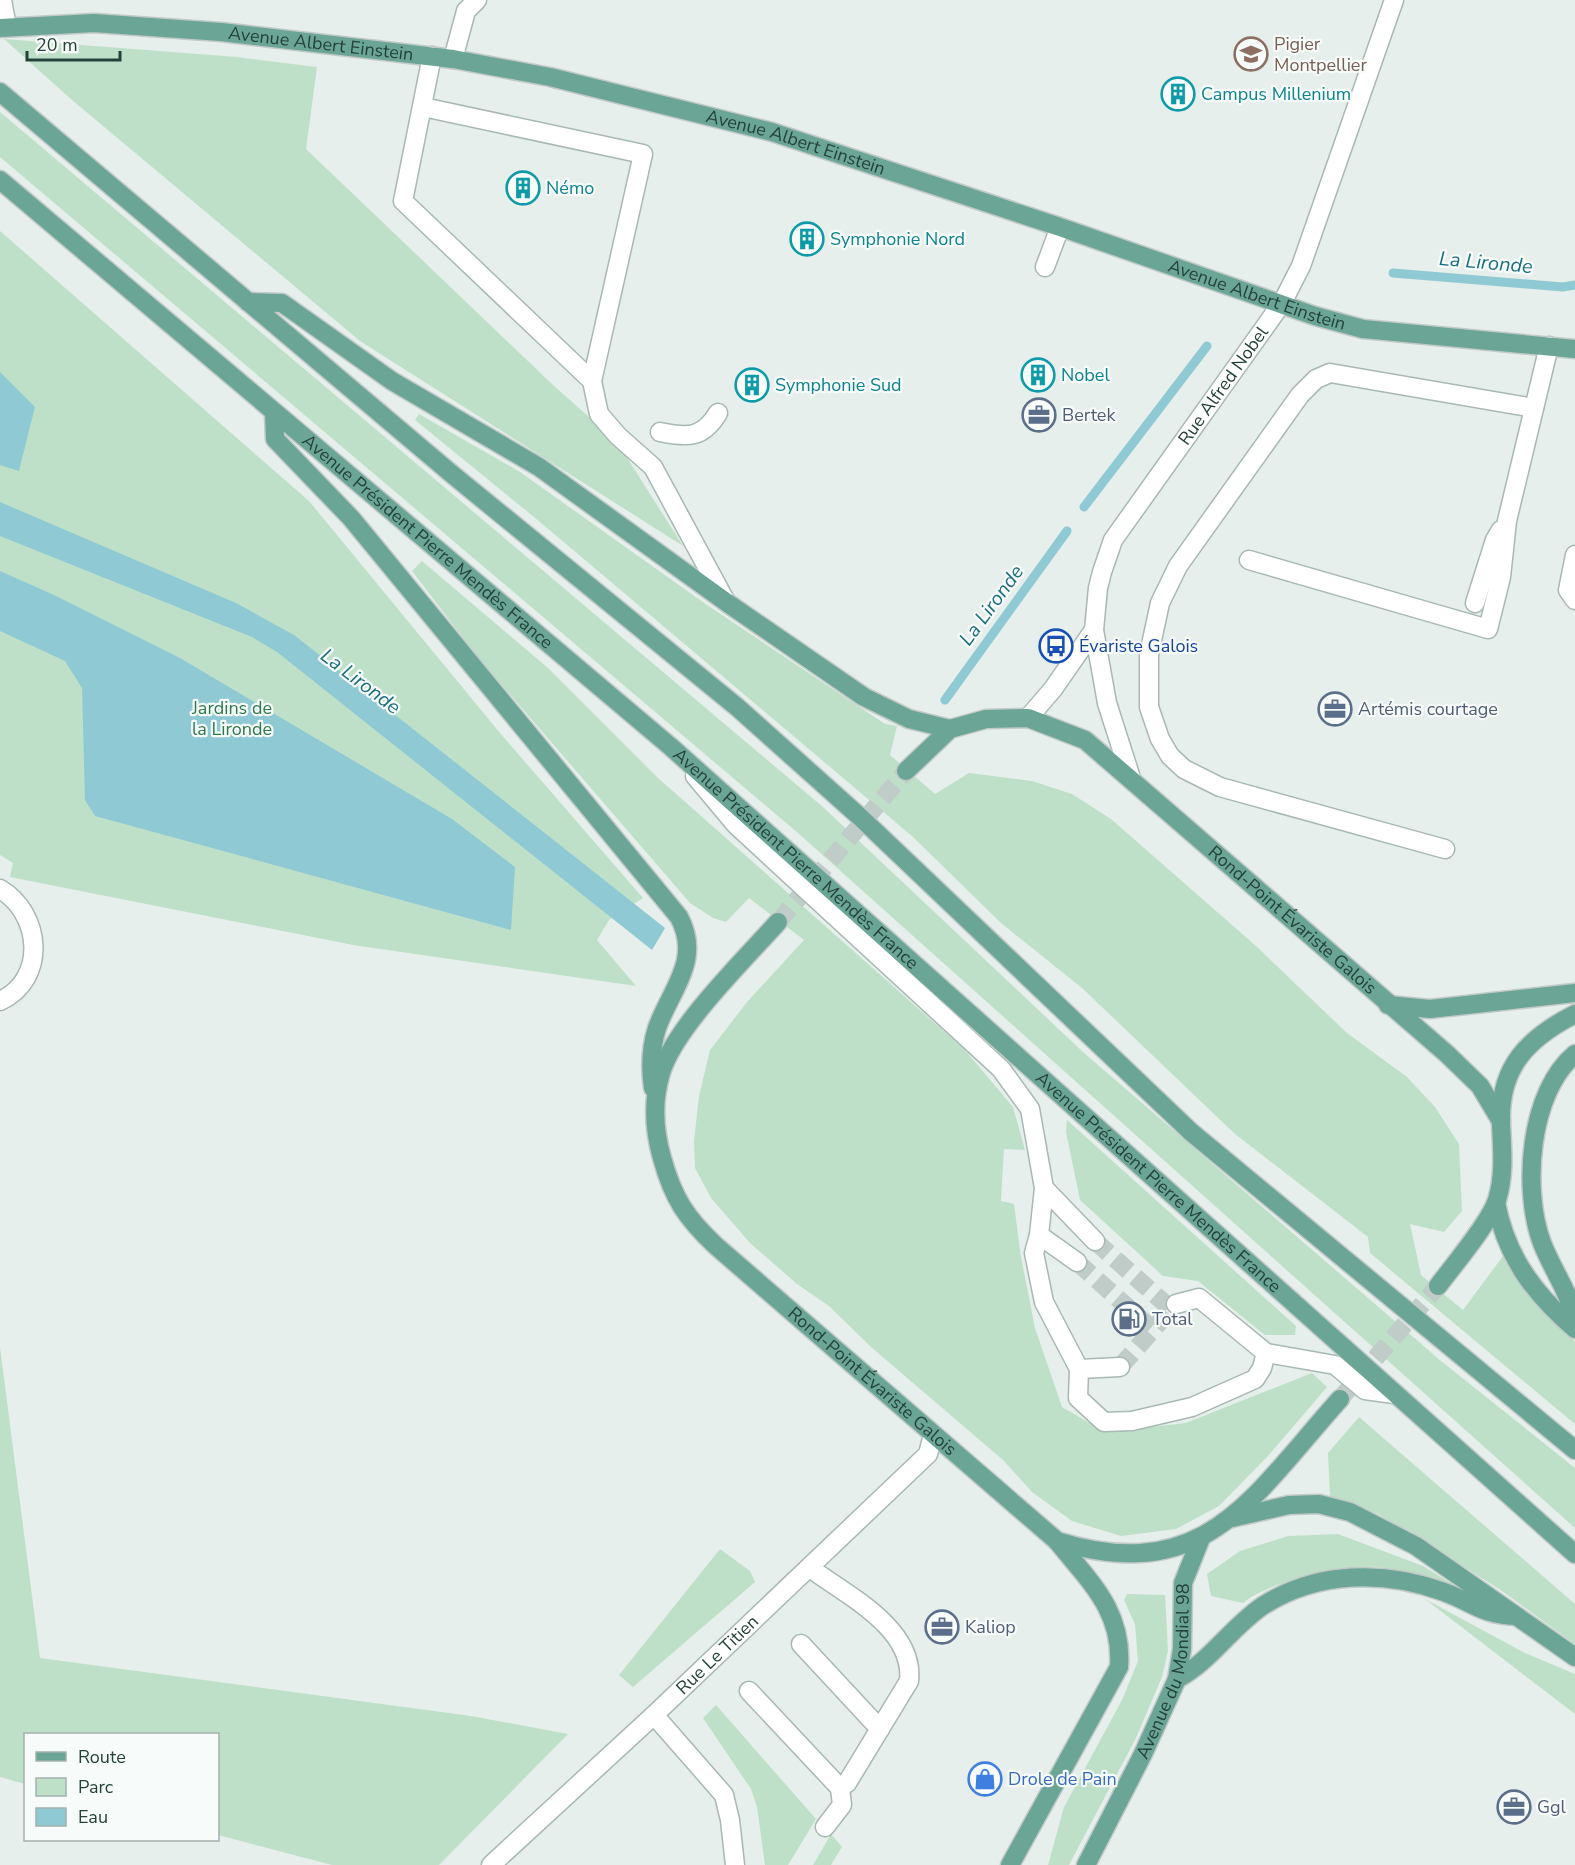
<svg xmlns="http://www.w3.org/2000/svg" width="1575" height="1865" viewBox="0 0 1575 1865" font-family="'Nunito Sans',sans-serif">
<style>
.green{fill:#bfe0c8}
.water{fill:#8ec9d4}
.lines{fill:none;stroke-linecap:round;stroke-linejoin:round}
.stream{stroke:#8ec9d4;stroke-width:9}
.minor-tunnel{stroke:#bfccc8;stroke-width:18;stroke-dasharray:18 9;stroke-linecap:butt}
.major-tunnel{stroke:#bfccc8;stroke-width:18;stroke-dasharray:18 9;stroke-linecap:butt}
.minor-casing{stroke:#a8b8b2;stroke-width:21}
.major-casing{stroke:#c2cac8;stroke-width:21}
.minor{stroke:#fff;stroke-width:18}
.major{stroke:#6aa596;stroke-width:18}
.labels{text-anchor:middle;stroke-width:4.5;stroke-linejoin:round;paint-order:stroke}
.street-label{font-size:18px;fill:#24423a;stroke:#f7fbf9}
.education-label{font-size:18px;fill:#785e54;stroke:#f7fbf9;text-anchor:start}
.culture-label{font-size:18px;fill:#0d838f;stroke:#f7fbf9;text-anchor:start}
.service-label{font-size:18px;fill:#4e5e75;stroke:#f7fbf9;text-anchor:start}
.transit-label{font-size:18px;fill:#164399;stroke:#f7fbf9;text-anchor:start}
.park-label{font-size:18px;fill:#2d7a4b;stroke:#f7fbf9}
.shop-label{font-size:18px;fill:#366cbe;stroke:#f7fbf9;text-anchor:start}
.water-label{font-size:20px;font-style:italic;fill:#1c6f80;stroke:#f7fbf9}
</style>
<rect width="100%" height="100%" fill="#e6efeb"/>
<g class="green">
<polygon points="4,39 237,57 317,67 306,149 552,384 617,442 683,546 360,341 72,100"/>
<polygon points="0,112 823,807 1083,1052 1441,1361 1575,1468 1575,1528 798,833 0,157"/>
<polygon points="0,231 309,501 500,733 643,898 609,920 597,940 636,986 353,945 10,877 13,863 0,855"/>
<polygon points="419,414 520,472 707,605 885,724 897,726 890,755 935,794 969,773 1032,781 1072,794 1111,819 1256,946 1347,1033 1407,1077 1435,1107 1459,1144 1462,1211 1444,1232 1410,1224 1421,1275 1463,1310 1503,1256 1519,1283 1575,1342 1575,1424 1370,1253 1368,1237 1235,1134 1082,988 1001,923 913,837 540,522 415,420"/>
<polygon points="422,561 548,668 657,777 964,1049 1013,1107 1025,1150 1004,1149 1001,1201 1014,1204 1021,1257 1035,1328 1062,1407 1105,1432 1186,1423 1312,1373 1327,1387 1268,1456 1219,1506 1176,1529 1121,1536 1072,1521 1032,1492 1003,1460 871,1347 829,1306 797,1284 750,1243 711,1198 695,1168 694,1141 699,1096 710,1050 747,1002 804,940 749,898 726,922 713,918 690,903 476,655 412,571"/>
<polygon points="1067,1120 1296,1326 1295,1335 1265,1335 1198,1281 1163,1276 1080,1200 1066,1132"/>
<polygon points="0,1347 40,1658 471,1716 568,1734 439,1865 332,1865 218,1835 218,1734 26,1734 25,1784 0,1777"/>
<polygon points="1359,1417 1575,1604 1575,1644 1499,1589 1416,1537 1378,1514 1330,1497 1328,1453"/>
<path d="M1338,1534L1423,1566L1457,1587C1432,1581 1400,1568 1376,1567C1344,1565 1267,1582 1243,1603L1211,1596L1207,1574L1240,1551L1288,1536Z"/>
<polygon points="720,1549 750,1571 755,1582 633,1687 619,1675"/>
<polygon points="1127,1594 1165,1595 1168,1651 1162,1677 1136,1738 1069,1865 1048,1865 1064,1807 1122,1700 1138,1661 1135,1624 1124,1600"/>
<polygon points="1425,1599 1525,1653 1575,1674 1575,1714"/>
<polygon points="716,1705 816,1819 788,1865 765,1865 757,1807 751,1789 703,1718"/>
<polygon points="831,1834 842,1847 831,1865 813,1865"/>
</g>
<g class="water">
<polygon points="0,372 35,407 19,471 0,465"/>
<polygon points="0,502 236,603 294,635 665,928 652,950 277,652 252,637 0,536"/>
<polygon points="0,571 54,595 180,658 452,819 515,867 511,930 95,816 85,800 82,688 65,661 0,631"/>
</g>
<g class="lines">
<g class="stream">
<polyline points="1393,273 1563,287 1575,285"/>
<polyline points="1084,507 1207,346"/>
<polyline points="945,700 1067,531"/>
</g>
<g class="minor-tunnel">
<polyline points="1095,1241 1171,1309 1176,1304"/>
<polyline points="1077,1262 1153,1330"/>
<polyline points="1120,1367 1171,1309"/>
</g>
<g class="major-tunnel">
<polyline points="778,922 906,771"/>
<polyline points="1340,1399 1438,1286"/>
</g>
<g class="minor-casing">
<g id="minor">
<polyline points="2,0 7,27"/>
<polyline points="432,56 403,201 592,381"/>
<polyline points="453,59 466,11 477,0"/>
<polyline points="423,107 643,154 592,381 599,414 618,436 653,467 726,602"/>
<polyline points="1045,267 1060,227"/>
<path d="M660,432C688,438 703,438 718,413"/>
<polyline points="1575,555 1568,590 1575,600"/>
<polyline points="1249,560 1488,629 1501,577 1507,521 1549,346"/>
<polyline points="1475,603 1495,540 1501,530"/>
<polyline points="1028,718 1053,689 1094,630"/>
<polyline points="695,776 736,825 1001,1069 1030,1109 1044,1188 1095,1241"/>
<path id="s1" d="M1131,778L1107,703L1094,630L1098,588L1102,572L1113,540L1282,303L1301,266L1394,0"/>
<polyline points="1445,849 1220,787 1184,769 1170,756 1160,739 1149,707 1149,654 1160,603 1178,566 1300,395 1316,379 1330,373 1534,408"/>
<path d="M0,889C41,913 48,979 0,1001"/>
<polyline points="1044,1188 1039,1235 1034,1253 1044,1302 1079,1369 1078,1398 1104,1422 1132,1421 1192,1407 1255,1379 1262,1368 1266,1353"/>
<polyline points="1039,1235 1077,1262"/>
<polyline points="1176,1304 1199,1298 1266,1353 1335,1365 1365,1390 1394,1394"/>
<polyline points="1079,1369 1120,1367"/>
<polyline points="801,1644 880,1729"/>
<path d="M749,1691L840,1788L847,1783L909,1681C915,1628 845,1594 810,1568"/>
<polyline points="654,1715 724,1795 730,1820 735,1865"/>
<polyline points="825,1827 842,1805 840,1788"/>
<path id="s2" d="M491,1865L654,1715L928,1454L933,1435"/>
</g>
</g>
<g class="major-casing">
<g id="major">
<path id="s3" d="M0,28L94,23L221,32L453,59L550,77L772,132L1060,227L1315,316L1363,329L1575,349"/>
<polyline points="0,92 453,475 737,707 860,817 1191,1132 1575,1450"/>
<path id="s4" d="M0,180L671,747L1575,1554"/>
<polyline points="248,302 282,303 392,381 539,467 726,602 864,697 909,719 950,729"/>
<path d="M274,413L275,439L351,518L679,917C702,960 671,989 657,1028C651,1047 650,1068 653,1088"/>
<path id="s5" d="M906,771L950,729L986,719L1028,718L1085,740L1447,1054L1480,1086L1501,1121"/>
<path id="s6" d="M778,922C745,959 674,1028 661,1073C652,1102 654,1130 662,1158C673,1198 686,1218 716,1246L1057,1541C1206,1587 1252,1497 1340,1399"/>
<polyline points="1388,1005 1430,1009 1575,993"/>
<path d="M1575,1054C1529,1092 1522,1190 1542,1243C1552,1269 1569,1292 1575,1318"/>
<path d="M1496,1203C1506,1256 1534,1294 1575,1329"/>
<path d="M1438,1286C1453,1266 1490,1222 1497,1200C1505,1174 1502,1149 1501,1123C1499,1067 1528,1038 1575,1014"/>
<polyline points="1232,1518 1289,1505 1319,1504 1350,1512 1416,1546 1575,1657"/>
<path d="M1177,1679C1210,1662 1232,1626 1264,1605C1318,1571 1385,1570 1444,1592C1474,1603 1482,1615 1516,1616"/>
<path d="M1010,1865L1119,1667C1123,1611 1090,1582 1057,1541"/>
<path id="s7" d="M1086,1865L1143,1754L1177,1679L1182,1649L1183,1583L1201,1538"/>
</g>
</g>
<use href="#minor" class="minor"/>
<use href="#major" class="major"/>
</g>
<defs>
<g id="university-ring" transform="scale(1.725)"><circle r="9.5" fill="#f7fbf9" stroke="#8d6e63" stroke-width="1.5"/><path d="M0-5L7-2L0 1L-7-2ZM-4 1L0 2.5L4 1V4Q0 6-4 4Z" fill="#8d6e63"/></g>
<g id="building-ring" transform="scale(1.725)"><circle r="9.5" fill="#f7fbf9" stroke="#0f9aa8" stroke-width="1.5"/><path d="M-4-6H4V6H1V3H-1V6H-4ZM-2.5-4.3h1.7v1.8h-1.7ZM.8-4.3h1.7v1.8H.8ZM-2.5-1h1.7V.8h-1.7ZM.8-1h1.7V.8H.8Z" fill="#0f9aa8"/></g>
<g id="office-ring" transform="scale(1.725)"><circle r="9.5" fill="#f7fbf9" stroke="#5c6f8a" stroke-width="1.5"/><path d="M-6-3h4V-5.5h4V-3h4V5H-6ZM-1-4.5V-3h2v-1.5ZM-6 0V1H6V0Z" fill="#5c6f8a"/></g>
<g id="bus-ring" transform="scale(1.725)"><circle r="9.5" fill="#f7fbf9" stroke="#1a4fb4" stroke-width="1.5"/><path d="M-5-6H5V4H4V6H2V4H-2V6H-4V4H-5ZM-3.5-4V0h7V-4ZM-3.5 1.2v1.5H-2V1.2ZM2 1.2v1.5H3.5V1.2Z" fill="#1a4fb4"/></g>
<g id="fuel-ring" transform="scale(1.725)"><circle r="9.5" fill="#f7fbf9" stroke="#5c6f8a" stroke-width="1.5"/><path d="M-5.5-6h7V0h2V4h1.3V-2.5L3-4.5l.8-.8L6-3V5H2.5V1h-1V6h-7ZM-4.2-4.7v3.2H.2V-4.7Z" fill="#5c6f8a"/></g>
<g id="shop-ring" transform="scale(1.725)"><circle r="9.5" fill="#f7fbf9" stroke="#3f7fe0" stroke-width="1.5"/><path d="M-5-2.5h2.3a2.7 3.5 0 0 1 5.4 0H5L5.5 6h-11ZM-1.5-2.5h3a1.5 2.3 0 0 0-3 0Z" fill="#3f7fe0"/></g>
</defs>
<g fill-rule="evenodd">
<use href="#university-ring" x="1251" y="54"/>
<use href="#building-ring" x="1178" y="94"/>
<use href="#building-ring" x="523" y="188"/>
<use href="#building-ring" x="807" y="239"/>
<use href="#building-ring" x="1038" y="375"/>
<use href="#building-ring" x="752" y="385"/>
<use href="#office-ring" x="1039" y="415"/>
<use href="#bus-ring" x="1056" y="646"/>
<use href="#office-ring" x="1335" y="709"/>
<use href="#fuel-ring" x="1129" y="1319"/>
<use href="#office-ring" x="942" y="1627"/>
<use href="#shop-ring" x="985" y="1779"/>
<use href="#office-ring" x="1514" y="1807"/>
</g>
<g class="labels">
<g class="street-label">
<text dy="6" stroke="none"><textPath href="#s3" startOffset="322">Avenue Albert Einstein</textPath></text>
<text dy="6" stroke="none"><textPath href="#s3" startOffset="808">Avenue Albert Einstein</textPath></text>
<text dy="6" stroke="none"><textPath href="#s3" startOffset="1294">Avenue Albert Einstein</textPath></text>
<text dy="6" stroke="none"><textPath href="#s1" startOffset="435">Rue Alfred Nobel</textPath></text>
<text dy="6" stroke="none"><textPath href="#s4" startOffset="560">Avenue Président Pierre Mendès France</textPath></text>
<text dy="6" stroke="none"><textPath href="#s4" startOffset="1046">Avenue Président Pierre Mendès France</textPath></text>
<text dy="6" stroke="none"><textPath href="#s5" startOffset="476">Rond-Point Évariste Galois</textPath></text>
<text dy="6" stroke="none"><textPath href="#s4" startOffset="1532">Avenue Président Pierre Mendès France</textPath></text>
<text dy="6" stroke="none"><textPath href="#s6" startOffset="590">Rond-Point Évariste Galois</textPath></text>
<text dy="6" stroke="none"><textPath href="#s2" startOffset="309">Rue Le Titien</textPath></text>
<text dy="6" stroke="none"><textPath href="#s7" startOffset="212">Avenue du Mondial 98</textPath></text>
</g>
<g class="education-label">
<text x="1274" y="50">Pigier<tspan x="1274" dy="21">Montpellier</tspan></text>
</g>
<g class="culture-label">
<text x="1201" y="100">Campus Millenium</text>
<text x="546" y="194">Némo</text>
<text x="830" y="245">Symphonie Nord</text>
<text x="1061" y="381">Nobel</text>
<text x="775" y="391">Symphonie Sud</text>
</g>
<g class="service-label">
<text x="1062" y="421">Bertek</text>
<text x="1358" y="715">Artémis courtage</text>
<text x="1152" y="1325">Total</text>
<text x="965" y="1633">Kaliop</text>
<text x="1537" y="1813">Ggl</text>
</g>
<g class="transit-label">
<text x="1079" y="652">Évariste Galois</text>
</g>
<g class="park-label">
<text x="232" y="714">Jardins de<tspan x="232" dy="21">la Lironde</tspan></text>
</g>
<g class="shop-label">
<text x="1008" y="1785">Drole de Pain</text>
</g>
<g class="water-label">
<text transform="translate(1486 262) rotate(5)" y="7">La Lironde</text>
<text transform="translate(991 605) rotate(-54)" y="7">La Lironde</text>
<text transform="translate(361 681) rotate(37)" y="7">La Lironde</text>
</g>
</g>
<rect x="24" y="1733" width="195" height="108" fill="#f7fbf9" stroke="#a3b1ad" stroke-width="1.5"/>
<rect x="36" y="1752" width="30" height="9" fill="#6aa596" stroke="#a3b1ad" stroke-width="1.5"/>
<text x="78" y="1763" font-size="18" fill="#24423a">Route</text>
<rect x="36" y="1778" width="30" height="18" fill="#bfe0c8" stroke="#a3b1ad" stroke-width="1.5"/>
<text x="78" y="1793" font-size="18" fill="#24423a">Parc</text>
<rect x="36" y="1808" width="30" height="18" fill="#8ec9d4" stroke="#a3b1ad" stroke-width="1.5"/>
<text x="78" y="1823" font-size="18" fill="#24423a">Eau</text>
<path d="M27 51v9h93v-9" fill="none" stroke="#24423a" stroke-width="3"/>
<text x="36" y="51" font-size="18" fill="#24423a" stroke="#f7fbf9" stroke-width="4.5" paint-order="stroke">20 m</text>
</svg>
